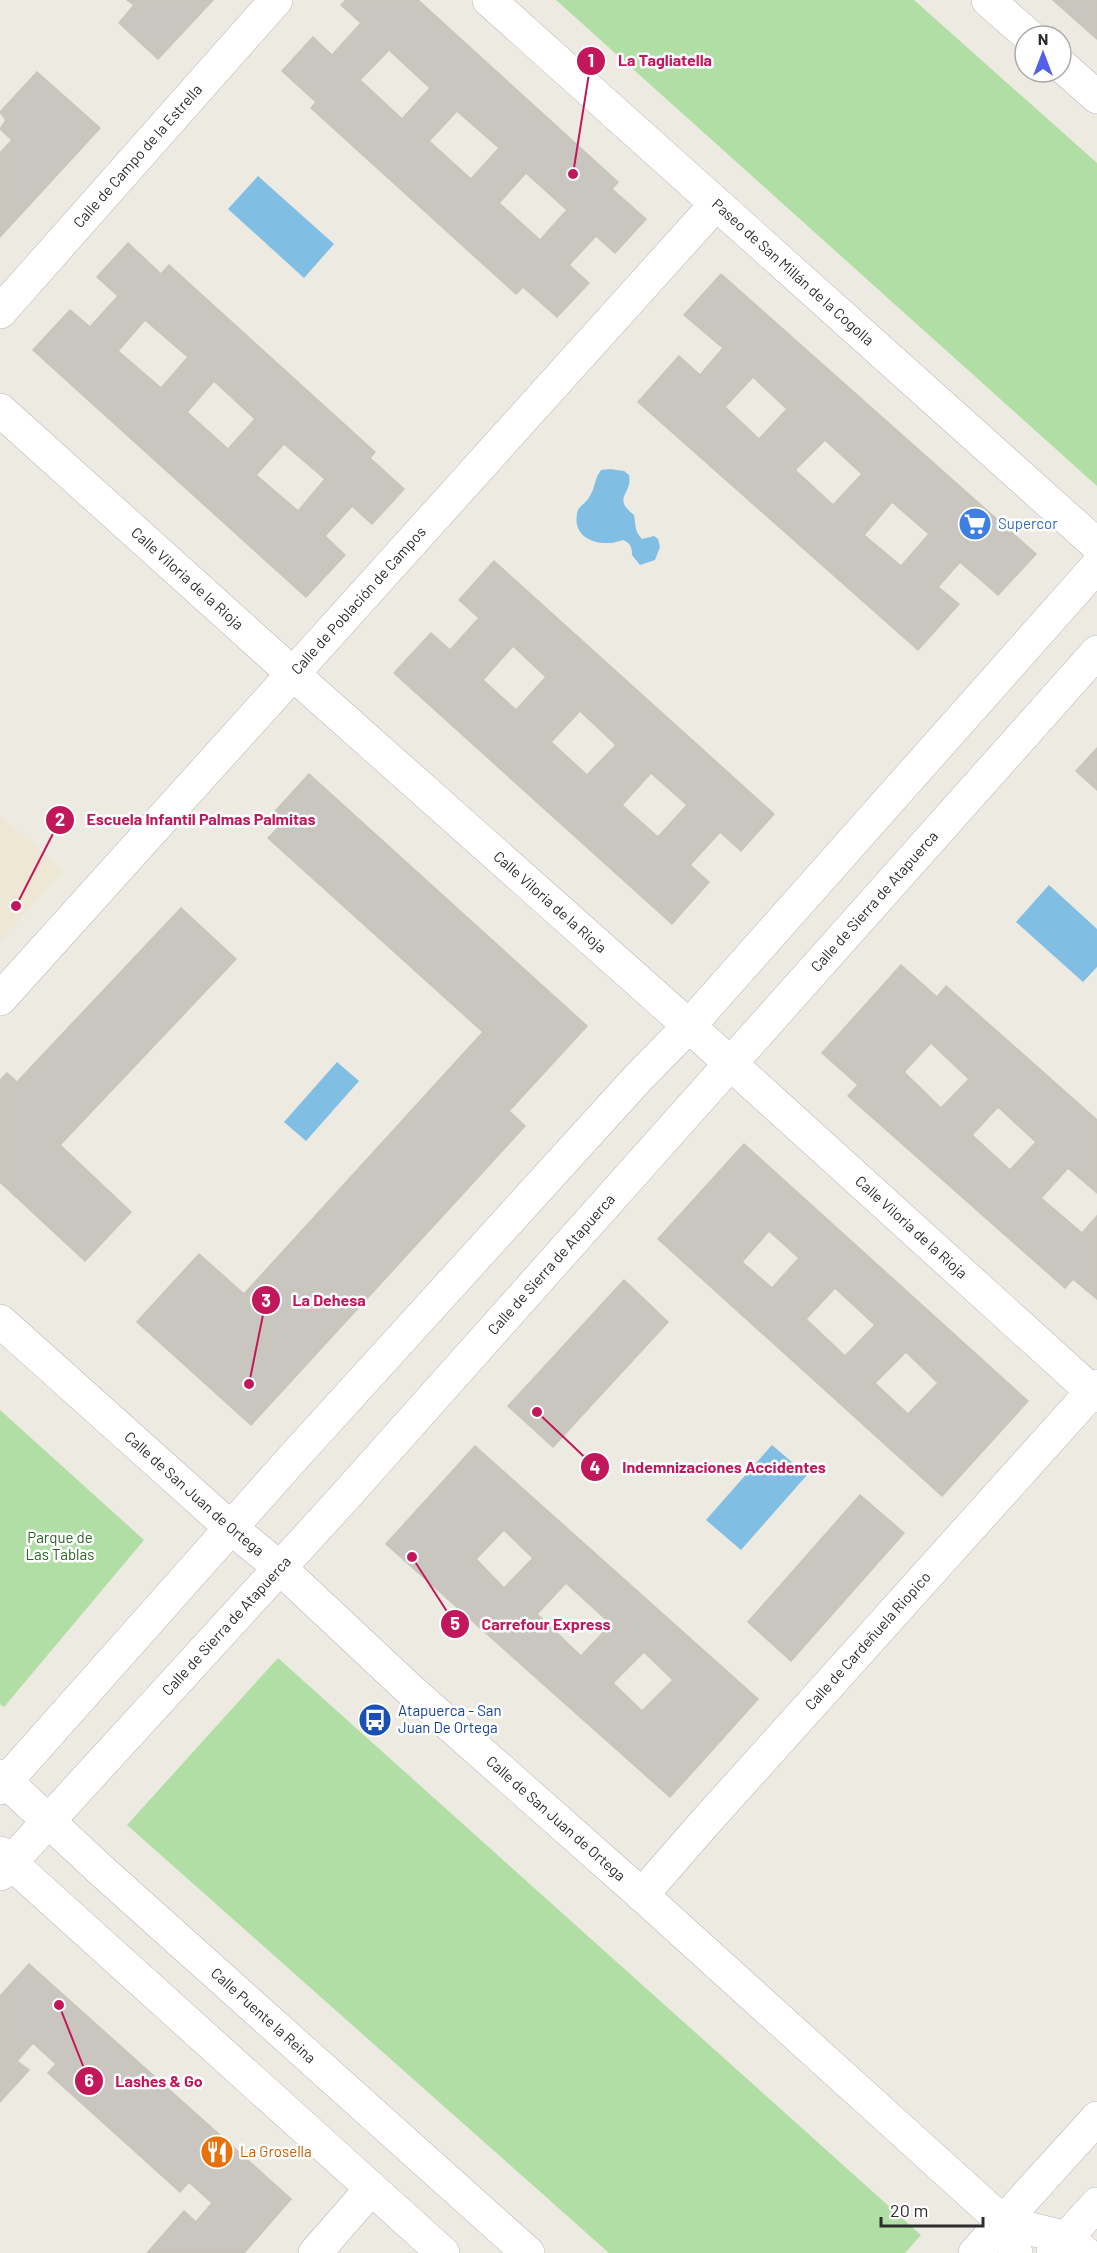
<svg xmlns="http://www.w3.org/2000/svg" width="1097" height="2253" viewBox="0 0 1097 2253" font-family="Barlow,sans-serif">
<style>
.education{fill:#ede7d3}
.green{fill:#b1dea4}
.water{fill:#80bee4}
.building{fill:#c9c6c0;stroke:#c9c5bb;stroke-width:1.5;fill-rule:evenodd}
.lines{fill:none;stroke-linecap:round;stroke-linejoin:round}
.minor-casing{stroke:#b5b6bf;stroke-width:34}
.minor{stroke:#fff;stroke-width:33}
.labels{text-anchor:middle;stroke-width:5;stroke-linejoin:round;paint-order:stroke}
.street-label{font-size:15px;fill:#2d2d2d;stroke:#fff}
.shop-label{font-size:15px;fill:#366cbe;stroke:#fff;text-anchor:start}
.park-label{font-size:15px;fill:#296523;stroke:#fff}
.transit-label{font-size:15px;fill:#164399;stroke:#fff;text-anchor:start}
.food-label{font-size:15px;fill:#c56008;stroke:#fff;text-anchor:start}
.leader{fill:none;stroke:#c2185b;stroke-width:2}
.callout-dot{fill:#c2185b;stroke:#fff;stroke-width:2}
.mark-label{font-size:18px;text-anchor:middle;font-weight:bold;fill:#fff}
.callout-label{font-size:16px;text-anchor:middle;font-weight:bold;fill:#c2185b;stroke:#fff;stroke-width:5;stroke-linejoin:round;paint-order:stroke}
</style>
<rect width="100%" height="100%" fill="#edeae2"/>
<polygon class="education" points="0,815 63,871 0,941"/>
<g class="green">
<polygon points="556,0 914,0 1097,163 1097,486"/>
<polygon points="0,1410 144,1540 4,1707 0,1704"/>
<polygon points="278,1658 921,2235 905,2253 609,2253 127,1825"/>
</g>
<g class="water">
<polygon points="258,176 334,244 304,278 228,209"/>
<path d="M610,469L624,471L629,475C633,495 611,497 634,515C636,525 634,531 642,539L654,536L658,539L660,547L655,560L640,565L632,555C632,548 631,543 623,540C604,548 572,541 577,514C578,506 584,505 588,499C595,490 594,479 601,470Z"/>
<polygon points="1049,885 1097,929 1097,967 1083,982 1016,922"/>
<polygon points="337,1062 359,1081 306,1141 284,1122"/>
<polygon points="772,1445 807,1475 741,1550 706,1520"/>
</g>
<g class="building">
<polygon points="127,0 213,0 158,59 119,23 134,5"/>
<path d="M346,0H418L618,182L612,189L646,219L615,253L596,236L569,265L589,283L557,317L523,287L516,294L311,108L316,102L282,71L313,37L332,55L361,23L341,5ZM389,50L430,88L402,119L360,80ZM457,111L499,148L471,179L429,141ZM526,173L567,210L540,240L499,203Z"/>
<polygon points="1053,0 1097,0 1097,39"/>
<polygon points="37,72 100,128 0,237 0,153 12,140 0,129 6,120 0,112"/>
<path d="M128,243L161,274L169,265L375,452L370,458L404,489L372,524L352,506L325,536L345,555L306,597L33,350L70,310L90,327L118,296L97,277ZM145,320L188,357L161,388L118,351ZM214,381L255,419L228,449L187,412ZM284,444L325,479L298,511L256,475Z"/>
<path d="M721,274L1036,554L998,595L960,562L938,587L959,604L918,650L638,402L679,356L700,375L723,348L684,315ZM753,377L787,409L759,439L725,407ZM825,440L862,474L833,505L795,470ZM892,502L929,534L901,566L864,535Z"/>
<path d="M494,561L774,814L741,851L720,832L690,865L709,882L672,924L394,673L431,633L450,650L479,618L459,600ZM513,646L546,677L516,710L483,680ZM580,711L616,745L587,775L551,742ZM651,773L687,805L658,837L622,805Z"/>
<polygon points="1097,748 1097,790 1076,771"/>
<polygon points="309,774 587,1026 509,1111 525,1126 251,1425 137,1322 199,1254 244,1294 483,1032 268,838 279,827 269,818"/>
<polygon points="181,908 236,959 60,1145 131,1212 85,1261 0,1182 0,1080 7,1073 17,1082"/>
<path d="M901,965L937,997L946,986L1097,1120V1193L1068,1168L1041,1198L1082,1233L1097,1216V1299L1073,1279L1065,1288L848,1096L858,1085L822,1053ZM931,1043L969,1079L941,1108L904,1072ZM998,1107L1036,1142L1010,1170L972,1135Z"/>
<path d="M744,1144L1028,1401L942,1496L658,1239ZM769,1231L799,1258L772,1288L742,1262ZM835,1288L875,1325L845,1356L806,1319ZM906,1352L938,1383L908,1414L875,1383Z"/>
<polygon points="624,1280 668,1322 553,1447 508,1406"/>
<path d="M475,1446L758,1699L670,1797L386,1544ZM504,1530L533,1558L504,1588L476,1559ZM566,1583L611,1624L581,1656L537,1614ZM644,1652L673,1680L642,1711L613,1683Z"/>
<polygon points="860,1495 904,1533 791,1661 748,1622"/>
<polygon points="29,1964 291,2199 244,2253 147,2253 184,2211 196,2222 212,2203 189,2182 180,2192 48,2073 56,2064 33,2043 17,2061 29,2070 0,2102 0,1996"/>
</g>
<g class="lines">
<g class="minor-casing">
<g id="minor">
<path id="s1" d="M489,0L1097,545"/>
<polyline points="988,0 1029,36"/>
<polyline points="1061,65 1097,97"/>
<path id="s2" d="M0,312L276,0"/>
<path id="s3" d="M0,410L293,674L689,1026L1097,1396"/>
<path id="s4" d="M0,999L716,204"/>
<path id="s5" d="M0,1321L231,1528L279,1567L407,1687L642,1895L1003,2222L1016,2253"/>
<path id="s6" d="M0,1776L103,1872L528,2253"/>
<polyline points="0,1788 292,1459 638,1078 689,1026 1097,566"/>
<polyline points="0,1853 443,2253"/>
<path id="s7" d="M0,1874L341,1501L1097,652"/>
<path id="s8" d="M642,1895L701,1827L1097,1386"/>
<polyline points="1003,2222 1067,2238 1085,2253"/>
<polyline points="315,2253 371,2189"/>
<polyline points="975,2253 1097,2118"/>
<polyline points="1053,2253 1097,2204"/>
</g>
</g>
<use href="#minor" class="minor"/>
</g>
<defs>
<g id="supermarket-disc" transform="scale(1.725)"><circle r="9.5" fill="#3f7fe0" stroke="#fff"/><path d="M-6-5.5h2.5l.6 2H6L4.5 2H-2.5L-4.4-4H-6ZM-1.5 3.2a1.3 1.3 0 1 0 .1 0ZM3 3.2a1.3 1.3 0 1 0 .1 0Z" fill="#fff"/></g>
<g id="bus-disc" transform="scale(1.725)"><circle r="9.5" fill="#1a4fb4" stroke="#fff"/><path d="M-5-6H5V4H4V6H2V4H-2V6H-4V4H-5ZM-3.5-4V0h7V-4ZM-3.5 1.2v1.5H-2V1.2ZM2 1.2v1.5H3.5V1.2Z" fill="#fff"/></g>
<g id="restaurant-disc" transform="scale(1.725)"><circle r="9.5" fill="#e8710a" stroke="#fff"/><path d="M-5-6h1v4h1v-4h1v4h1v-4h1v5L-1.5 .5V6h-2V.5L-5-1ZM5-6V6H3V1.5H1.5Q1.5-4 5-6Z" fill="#fff"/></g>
</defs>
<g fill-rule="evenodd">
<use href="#supermarket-disc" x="975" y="524"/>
<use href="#bus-disc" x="375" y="1720"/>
<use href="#restaurant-disc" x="217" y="2152"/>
</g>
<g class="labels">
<g class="street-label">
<text dy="5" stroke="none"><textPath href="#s2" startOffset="208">Calle de Campo de la Estrella</textPath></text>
<text dy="5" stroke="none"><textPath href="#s1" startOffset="408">Paseo de San Millán de la Cogolla</textPath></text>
<text dy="5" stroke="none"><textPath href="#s3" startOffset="252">Calle Viloria de la Rioja</textPath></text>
<text dy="5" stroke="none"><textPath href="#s4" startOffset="536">Calle de Población de Campos</textPath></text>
<text dy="5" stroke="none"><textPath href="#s3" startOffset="738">Calle Viloria de la Rioja</textPath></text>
<text dy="5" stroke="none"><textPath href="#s7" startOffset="1308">Calle de Sierra de Atapuerca</textPath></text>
<text dy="5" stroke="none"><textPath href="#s3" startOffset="1224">Calle Viloria de la Rioja</textPath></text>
<text dy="5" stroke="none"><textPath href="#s7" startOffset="822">Calle de Sierra de Atapuerca</textPath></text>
<text dy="5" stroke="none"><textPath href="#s5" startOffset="260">Calle de San Juan de Ortega</textPath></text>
<text dy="5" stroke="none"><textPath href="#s7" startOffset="336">Calle de Sierra de Atapuerca</textPath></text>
<text dy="5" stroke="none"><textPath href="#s8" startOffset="340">Calle de Cardeñuela Riopico</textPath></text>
<text dy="5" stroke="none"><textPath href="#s5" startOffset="746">Calle de San Juan de Ortega</textPath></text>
<text dy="5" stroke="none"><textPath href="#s6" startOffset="356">Calle Puente la Reina</textPath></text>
</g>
<g class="shop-label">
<text x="998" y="529">Supercor</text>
</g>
<g class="park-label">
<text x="60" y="1543">Parque de<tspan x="60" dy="17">Las Tablas</tspan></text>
</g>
<g class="transit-label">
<text x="398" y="1716">Atapuerca - San<tspan x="398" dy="17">Juan De Ortega</tspan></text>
</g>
<g class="food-label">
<text x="240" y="2157">La Grosella</text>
</g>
</g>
<path class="leader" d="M573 174L591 61M16 906L60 820M249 1384L266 1300M537 1412L595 1467M412 1557L455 1624M59 2005L89 2081"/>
<g class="callout-dot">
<circle cx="573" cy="174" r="6"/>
<circle cx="16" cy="906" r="6"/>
<circle cx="249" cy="1384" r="6"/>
<circle cx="537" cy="1412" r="6"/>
<circle cx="412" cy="1557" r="6"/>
<circle cx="59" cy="2005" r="6"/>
<circle cx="591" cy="61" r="15"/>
<circle cx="60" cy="820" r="15"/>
<circle cx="266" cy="1300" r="15"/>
<circle cx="595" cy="1467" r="15"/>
<circle cx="455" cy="1624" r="15"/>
<circle cx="89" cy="2081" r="15"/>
</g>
<g class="mark-label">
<text x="591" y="67">1</text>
<text x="60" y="826">2</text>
<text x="266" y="1307">3</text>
<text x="595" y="1474">4</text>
<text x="455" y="1630">5</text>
<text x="89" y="2087">6</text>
</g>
<g class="callout-label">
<text x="665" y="66">La Tagliatella</text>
<text x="201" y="825">Escuela Infantil Palmas Palmitas</text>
<text x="329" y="1306">La Dehesa</text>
<text x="724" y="1473">Indemnizaciones Accidentes</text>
<text x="546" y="1630">Carrefour Express</text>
<text x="159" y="2087">Lashes &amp; Go</text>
</g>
<g transform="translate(1043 54)"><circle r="28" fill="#ffffff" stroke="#ababab" stroke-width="1.5"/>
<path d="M0-4.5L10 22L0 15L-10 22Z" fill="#535ee9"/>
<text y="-9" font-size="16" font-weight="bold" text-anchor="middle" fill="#2d2d2d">N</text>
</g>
<path d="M881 2217v9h102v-9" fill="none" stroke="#2d2d2d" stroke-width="3"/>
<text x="890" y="2217" font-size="18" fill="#2d2d2d" stroke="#ffffff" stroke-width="4.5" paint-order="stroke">20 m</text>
</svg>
